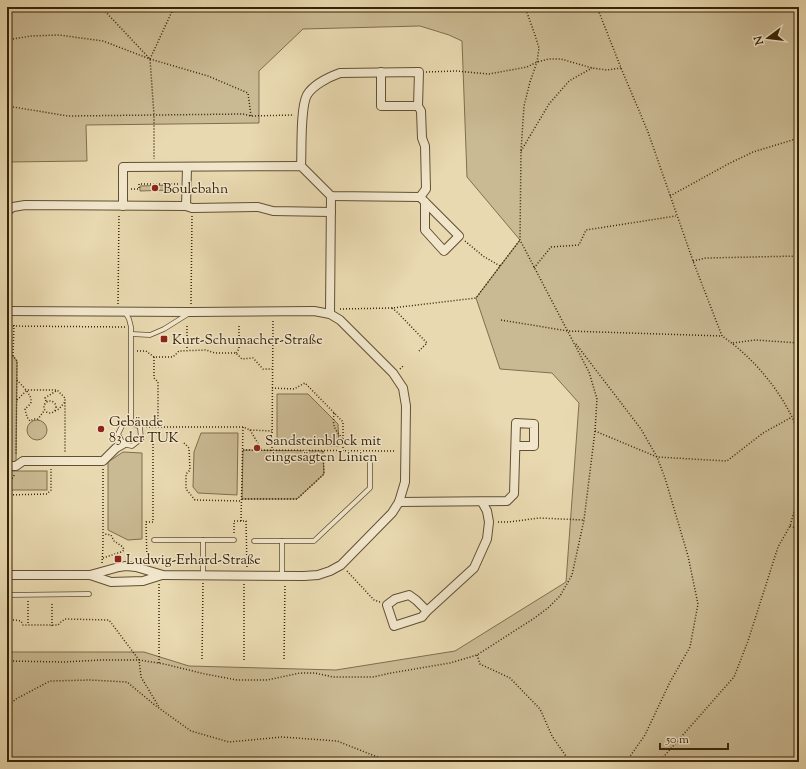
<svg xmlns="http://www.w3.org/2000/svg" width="806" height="769" viewBox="0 0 806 769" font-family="'Sorts Mill Goudy',serif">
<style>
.green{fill:#caba93;stroke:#806e4d}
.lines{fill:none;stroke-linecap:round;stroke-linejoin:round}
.lane-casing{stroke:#625031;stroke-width:5.5}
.street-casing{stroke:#625031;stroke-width:10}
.path{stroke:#352307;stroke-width:1.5;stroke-dasharray:1 2;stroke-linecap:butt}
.lane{stroke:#f1e6cc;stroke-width:4}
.street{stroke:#f1e6cc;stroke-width:8}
.poi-dot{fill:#8f2418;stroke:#f1e6cc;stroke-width:1.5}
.labels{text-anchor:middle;stroke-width:3;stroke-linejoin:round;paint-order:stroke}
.poi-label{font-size:14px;fill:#352307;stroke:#f1e6cc;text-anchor:start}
</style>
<rect width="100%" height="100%" fill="#e9d9b0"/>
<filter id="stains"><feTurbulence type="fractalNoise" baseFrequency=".005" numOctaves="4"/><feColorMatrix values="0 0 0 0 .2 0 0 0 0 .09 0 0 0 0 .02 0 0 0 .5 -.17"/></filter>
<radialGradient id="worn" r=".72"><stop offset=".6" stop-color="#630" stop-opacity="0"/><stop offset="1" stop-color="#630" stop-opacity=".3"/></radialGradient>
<g class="green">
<polygon points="7,7 799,7 799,762 7,762 7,652 144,652 189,666 336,670 455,651 566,582 579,403 552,373 500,369 476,298 500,266 520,240 467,177 462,41 449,35 420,26 303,29 259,71 259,123 86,125 87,161 7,162"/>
<polygon points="170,185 170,190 140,191 140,186"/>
<polygon points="13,356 17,361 16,466 7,466 7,357"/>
<polygon points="277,394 308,394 338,424 339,446 277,444"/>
<circle cx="37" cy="430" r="10"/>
<polygon points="201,433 238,433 237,495 198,493 193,487 194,452"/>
<polygon points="243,450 323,451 324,474 297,499 242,499"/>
<polygon points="123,452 142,453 142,539 128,540 108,530 108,462"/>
<rect x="7" y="471" width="40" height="19"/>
</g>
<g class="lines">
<g class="lane-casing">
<g id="lane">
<polyline points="125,312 129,319 131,327 131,422"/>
<polyline points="132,334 150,335 164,329 188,314"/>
<polygon points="131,422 140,427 141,439 132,446 123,444 118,434 123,424"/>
<polyline points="154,540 234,540"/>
<polyline points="254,541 314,541 370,488 370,461"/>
<polyline points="282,541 282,576"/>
<polyline points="203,575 203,540"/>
<polyline points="7,595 89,594"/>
</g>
</g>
<g class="street-casing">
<g id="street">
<polyline points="381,72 381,106 418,106"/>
<path d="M301,166C302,150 300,108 307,95C313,85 329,77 340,73L419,72L418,106L421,111L422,138L425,146L426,189L420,197"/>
<polyline points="123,206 123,167 301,166 331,196 420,197 459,236 444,251 425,230 425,202"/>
<polyline points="186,206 187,167"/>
<polyline points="7,211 13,207 25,205 186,206 192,208 258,207 273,211 331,212"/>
<polyline points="7,311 190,312 314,311 330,314 340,320 393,373 403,388 406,406 405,482 399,502 392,513 341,565 330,571 318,575 304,576 163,575 136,567 126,566 119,567 90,575 7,575"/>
<polyline points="330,314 331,196"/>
<polyline points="7,466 16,466 23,461 103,461 116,448 123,444"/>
<polyline points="399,502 507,501 514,494 516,423 534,424 534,446 516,446"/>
<polyline points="90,575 111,582 143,581 162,575"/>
<polyline points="427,611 422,617 394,626 387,605 395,599 409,595 416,600 427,611 474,568 487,539 489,522 487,511 482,502"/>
</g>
</g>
<g class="path">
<polyline points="101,7 150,59 154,115 154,159"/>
<path d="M597,7L621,68L648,132L693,261L722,336C750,355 776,385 791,415C795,422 796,431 799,439"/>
<polyline points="7,40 31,36 59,35 103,41 150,59 208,76 248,93 251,116"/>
<polyline points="150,59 174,7"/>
<polyline points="426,72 456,71 489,74 527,67 537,62 549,59 561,59 592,68 607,70 621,68"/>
<polyline points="7,106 68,116 243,114 251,116 294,115"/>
<polyline points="521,151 549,104 569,81 592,68"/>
<polyline points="131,189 139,189 139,184 178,184"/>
<polyline points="670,196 730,163 753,152 799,138"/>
<polyline points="465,241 483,256 500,266"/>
<polyline points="693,261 706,258 799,256"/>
<polyline points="534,268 551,247 579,245 586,230 676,216"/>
<polyline points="118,304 119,214"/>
<polyline points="191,304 192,216"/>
<polyline points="392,308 397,312 427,343 419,351"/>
<polyline points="340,309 392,308 476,298 520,240"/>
<polyline points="501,320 568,331 722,336"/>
<polyline points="14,325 13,356 17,361 16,454"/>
<polyline points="7,326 125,327"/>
<polyline points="187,326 187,350"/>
<polyline points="733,343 755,340 799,343"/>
<polyline points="576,344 641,429 657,457 665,478 688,556 698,604 690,647 670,682 645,735 626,762"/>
<polyline points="137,351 146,351 154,357 173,357 179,351 206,350 215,353 236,353 242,359 253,358 263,369 272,369"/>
<polyline points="236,353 239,349 239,326"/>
<polyline points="7,357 13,356"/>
<polyline points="154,357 154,378 158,382 158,427"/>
<polyline points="400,369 404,365"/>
<path d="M17,380C21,385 32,394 31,402C31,404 27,407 25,409L27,417L30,421L34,419H38L44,411"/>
<polyline points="272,388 294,389 305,383 343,422 343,451"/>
<polyline points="17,400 27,390 57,390 65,398 65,453"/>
<circle cx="50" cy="407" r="6"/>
<polyline points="46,401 45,398 56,391"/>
<polyline points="55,411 59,409 65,402"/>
<path d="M334,413C333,426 333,427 342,438"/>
<polyline points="146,427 243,427 250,430 272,431"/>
<polyline points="243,427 241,521 246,521 247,568"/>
<polyline points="250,430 262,450"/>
<polyline points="595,431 657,457 727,461 763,433 792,417"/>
<polyline points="184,443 189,448 190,470 186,474 186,489 195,500 242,501"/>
<polyline points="243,450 396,451"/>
<polyline points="272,451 273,319"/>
<polyline points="7,486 15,474"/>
<polyline points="7,495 47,494 51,490 51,469"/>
<polyline points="242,499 297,499 324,474 323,451"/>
<polyline points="498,522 509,522 539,518 584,520"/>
<polyline points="790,526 799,529"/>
<polyline points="234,533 234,521 241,521"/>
<polyline points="103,558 121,552 124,550 123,547 114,541 111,535 104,534"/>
<polyline points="147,561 146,522 153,522 153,443"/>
<polyline points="102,563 103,546 103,469"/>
<polyline points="347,571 374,600 380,602"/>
<polyline points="159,584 159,663"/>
<polyline points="28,601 28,625"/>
<polyline points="7,620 15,620 21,621 23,625 58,625 61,622 65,619 109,620 139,660 141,677 159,707"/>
<polyline points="52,626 52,602"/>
<polyline points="477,655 480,664 510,678 540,709 552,736 570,762"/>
<polyline points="202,659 203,583"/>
<polyline points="284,659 285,584"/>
<polyline points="244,660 244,584"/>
<polyline points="7,661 64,662 101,660 139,660 164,664 205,674 237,680 267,680 300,673 315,673 333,677 373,677 391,673 450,663 477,655 533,619 548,608 560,596 572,575 584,520 595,431 597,399 589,372 520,240 521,151 524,106 530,82 537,62 539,48 535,35 525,7"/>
<polyline points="7,663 13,662"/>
<polyline points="7,707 16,699 50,681 90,680 127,682 156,706 191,731 229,742 282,737 337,741 390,762"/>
<polyline points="659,762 734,677 748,641 778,547 790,526 799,494"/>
</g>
<use href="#lane" class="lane"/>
<use href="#street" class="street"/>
</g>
<g class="poi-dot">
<circle cx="155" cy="188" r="4"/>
<rect x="160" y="335" width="8" height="8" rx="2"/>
<circle cx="101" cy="429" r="4"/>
<circle cx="257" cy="448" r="4"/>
<rect x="114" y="555" width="8" height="8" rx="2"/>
</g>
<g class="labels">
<g class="poi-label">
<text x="163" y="193">Boulebahn</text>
<text x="172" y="344">Kurt-Schumacher-Straße</text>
<text x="109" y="426">Gebäude<tspan x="109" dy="16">83 der TUK</tspan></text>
<text x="265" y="445">Sandsteinblock mit<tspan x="265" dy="16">eingesägten Linien</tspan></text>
<text x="126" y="564">Ludwig-Erhard-Straße</text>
</g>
</g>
<rect width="806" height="769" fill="none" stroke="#e9d9b0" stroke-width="24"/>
<rect x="8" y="8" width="790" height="753" fill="none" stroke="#352307" stroke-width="2"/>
<rect x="12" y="12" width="782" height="745" fill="none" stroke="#352307"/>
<g transform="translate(768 38) rotate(255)" stroke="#f1e6cc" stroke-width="3" paint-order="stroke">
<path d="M0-3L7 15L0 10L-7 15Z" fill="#352307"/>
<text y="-6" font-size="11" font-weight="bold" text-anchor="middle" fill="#352307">N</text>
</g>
<path d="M660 743v6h68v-6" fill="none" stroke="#352307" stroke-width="2"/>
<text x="666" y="743" font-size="12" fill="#352307" stroke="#f1e6cc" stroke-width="3" paint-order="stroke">50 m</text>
<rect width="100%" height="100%" filter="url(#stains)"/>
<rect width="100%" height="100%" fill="url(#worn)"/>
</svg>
